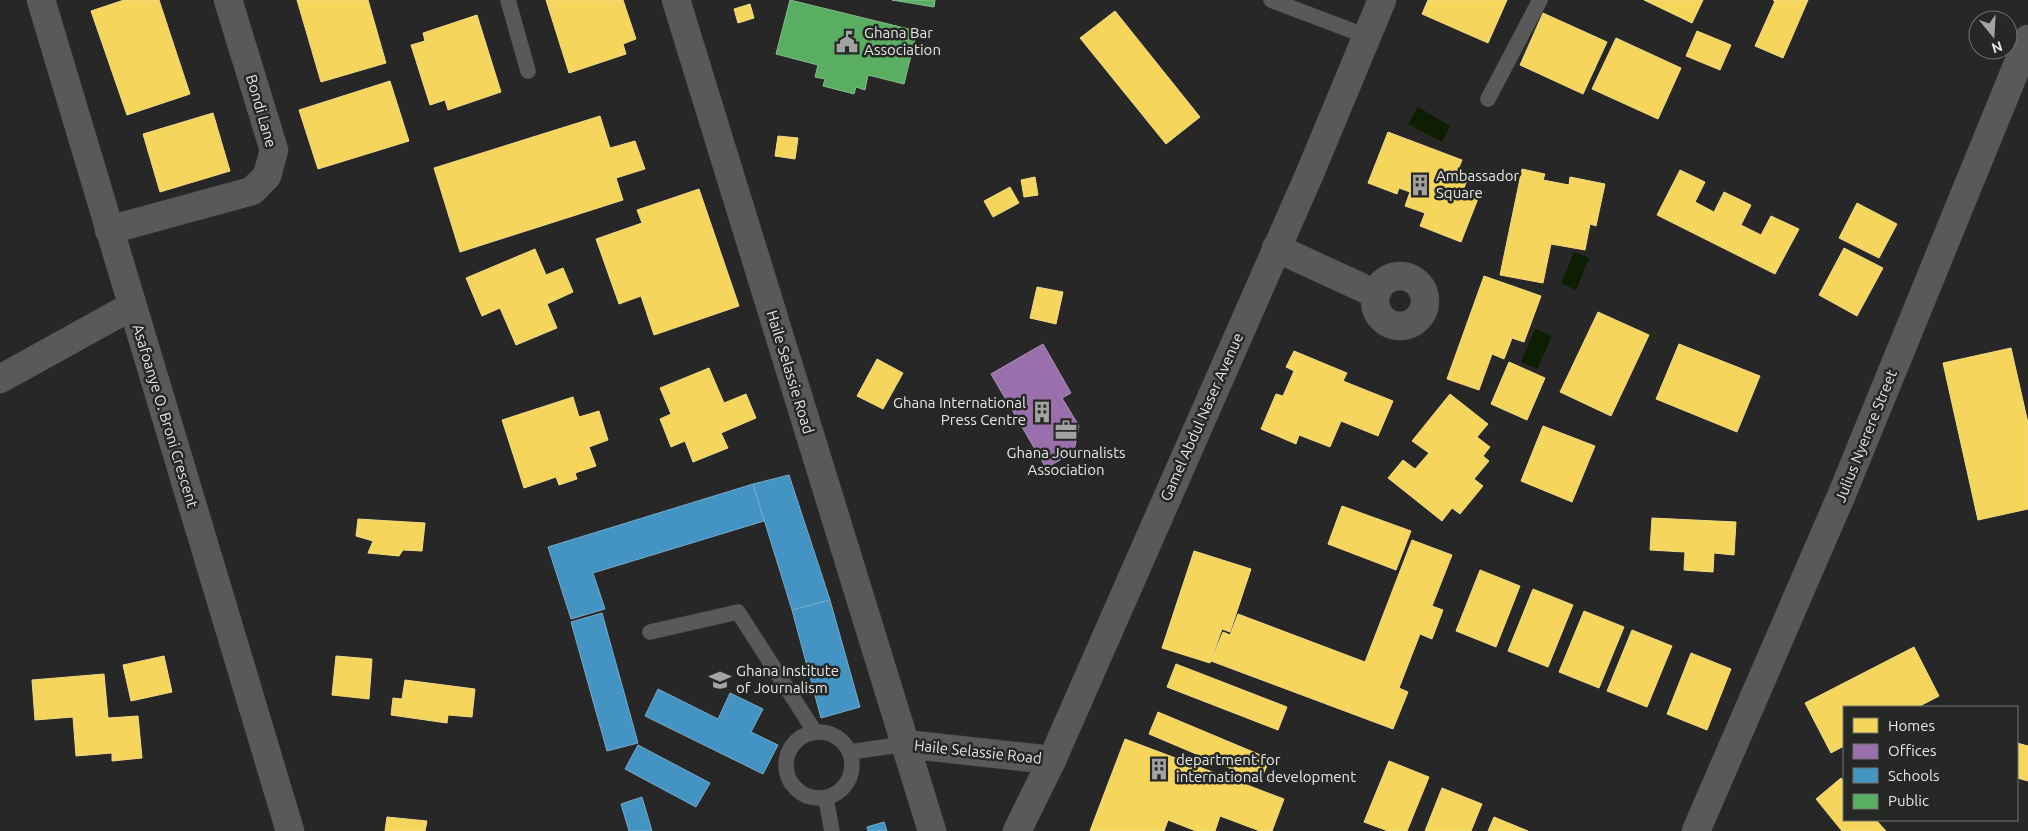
<svg xmlns="http://www.w3.org/2000/svg" width="2028" height="831" viewBox="0 0 2028 831" font-family="Ubuntu,sans-serif">
<style>
.water{fill:#0d1e03}
.homes{fill:#f6d55c;stroke:#f1da85}
.offices{fill:#9970ab;stroke:#b094bc}
.schools{fill:#4393c3;stroke:#74accd}
.public{fill:#5aae61;stroke:#84bf89}
.lines{fill:none;stroke-linecap:round;stroke-linejoin:round}
.service-casing{stroke:#424342;stroke-width:16}
.minor-casing{stroke:#424342;stroke-width:29}
.service{stroke:#585958;stroke-width:15}
.minor{stroke:#585958;stroke-width:28}
.labels{text-anchor:middle;stroke-width:5;stroke-linejoin:round;paint-order:stroke}
.poi-label{font-size:15px;fill:#e6e7e5;stroke:#262825;text-anchor:start}
.street-label{font-size:15px;fill:#e6e7e5;stroke:#262825}
</style>
<rect width="100%" height="100%" fill="#262726"/>
<g class="water">
<polygon points="1418,107 1450,126 1442,142 1408,124"/>
<polygon points="1574,252 1589,258 1576,290 1561,283"/>
<polygon points="1535,329 1552,336 1537,369 1521,362"/>
</g>
<g class="homes">
<polygon points="124,0 159,0 190,94 127,115 91,11"/>
<polygon points="297,0 368,0 386,63 321,82"/>
<polygon points="546,0 623,0 636,39 623,44 626,54 569,73"/>
<polygon points="1428,0 1507,0 1488,43 1422,14"/>
<polygon points="1644,0 1703,0 1692,23"/>
<polygon points="1773,0 1808,0 1783,58 1755,46 1775,1"/>
<polygon points="750,4 754,18 738,23 734,9"/>
<polygon points="1115,11 1200,117 1166,144 1080,38"/>
<polygon points="1543,13 1607,42 1583,94 1520,65"/>
<polygon points="477,15 501,92 448,110 445,100 430,105 411,45 425,41 423,33"/>
<polygon points="1697,31 1731,45 1720,70 1686,56"/>
<polygon points="1616,38 1681,68 1658,119 1592,89"/>
<polygon points="390,81 409,141 318,169 299,110"/>
<polygon points="213,113 230,171 160,192 143,134"/>
<polygon points="600,116 610,148 635,141 645,169 616,178 623,200 460,252 434,168"/>
<polygon points="1388,132 1462,160 1457,172 1469,176 1463,190 1479,196 1461,242 1420,226 1425,213 1405,206 1410,192 1399,188 1397,194 1368,183"/>
<polygon points="778,136 798,138 795,159 775,156"/>
<polygon points="1522,169 1545,174 1543,180 1569,185 1570,177 1605,184 1596,226 1590,224 1585,250 1551,244 1543,283 1500,275"/>
<polygon points="1680,170 1705,182 1695,202 1714,212 1724,192 1751,205 1741,225 1761,235 1771,216 1799,229 1775,274 1657,215"/>
<polygon points="1035,177 1038,195 1024,197 1021,180"/>
<polygon points="1010,187 1019,203 993,217 984,201"/>
<polygon points="699,189 739,306 654,335 641,296 619,304 596,239 642,223 637,210"/>
<polygon points="1857,203 1897,224 1879,258 1839,238"/>
<polygon points="1844,248 1883,268 1857,316 1819,295"/>
<polygon points="535,249 546,275 563,268 573,292 547,304 557,328 516,345 500,308 482,316 466,278"/>
<polygon points="1484,276 1541,296 1524,342 1512,338 1504,359 1492,354 1479,390 1447,379"/>
<polygon points="1037,287 1063,292 1056,324 1030,318"/>
<polygon points="1598,312 1649,335 1611,416 1560,392"/>
<polygon points="1679,344 1760,376 1737,432 1656,399"/>
<polygon points="2011,348 2028,423 2028,509 1978,520 1943,363"/>
<polygon points="1294,351 1347,373 1343,381 1393,401 1378,436 1341,421 1330,447 1299,435 1296,444 1261,429 1276,394 1283,396 1294,371 1286,367"/>
<polygon points="877,359 903,373 883,409 857,396"/>
<polygon points="1509,362 1545,378 1527,420 1491,404"/>
<polygon points="709,368 724,403 746,394 756,418 721,433 728,448 693,462 685,441 671,447 660,419 671,414 660,388"/>
<polygon points="1450,394 1488,424 1477,437 1490,447 1483,456 1489,461 1474,479 1483,486 1460,514 1452,508 1442,521 1388,478 1403,460 1415,469 1429,453 1412,441"/>
<polygon points="573,397 579,417 599,411 608,440 589,447 596,466 575,473 577,479 559,485 556,477 524,488 502,420"/>
<polygon points="1543,426 1595,446 1572,502 1521,481"/>
<polygon points="1342,506 1411,531 1396,570 1328,544"/>
<polygon points="1652,518 1736,522 1734,555 1714,553 1713,572 1684,570 1685,552 1650,550"/>
<polygon points="358,519 425,523 422,551 403,550 399,556 368,553 373,541 356,536"/>
<polygon points="1412,540 1452,555 1432,606 1443,610 1432,639 1420,634 1399,688 1408,692 1393,729 1211,661 1223,632 1230,635 1238,614 1365,662"/>
<polygon points="1194,551 1251,569 1230,632 1222,629 1210,663 1162,648"/>
<polygon points="1480,570 1520,586 1496,647 1456,631"/>
<polygon points="1533,589 1573,605 1548,667 1508,651"/>
<polygon points="1584,611 1624,627 1599,688 1559,672"/>
<polygon points="1632,630 1672,646 1647,707 1607,691"/>
<polygon points="1914,647 1939,696 1918,707 1844,707 1844,746 1831,753 1805,703"/>
<polygon points="1691,653 1731,669 1707,730 1667,714"/>
<polygon points="164,656 172,692 131,701 123,665"/>
<polygon points="336,656 372,659 369,699 332,695"/>
<polygon points="1176,664 1287,707 1278,730 1167,687"/>
<polygon points="104,674 108,718 138,716 142,758 112,761 112,753 76,756 73,717 35,720 32,680"/>
<polygon points="405,680 475,689 472,717 448,715 447,723 391,715 393,698 402,699"/>
<polygon points="1158,712 1270,759 1260,781 1149,734"/>
<polygon points="1125,739 1284,799 1272,831 1260,831 1220,816 1215,831 1196,831 1168,820 1164,831 1090,831"/>
<polygon points="2017,743 2028,746 2028,781 2017,778"/>
<polygon points="1389,761 1429,777 1407,831 1388,831 1364,822"/>
<polygon points="1841,778 1844,782 1844,820 1876,820 1886,831 1842,831 1816,799"/>
<polygon points="1442,788 1482,804 1471,831 1425,831"/>
<polygon points="387,817 427,821 425,831 385,831"/>
<polygon points="1494,817 1528,831 1488,831"/>
</g>
<polygon class="offices" points="1043,344 1071,393 1062,398 1079,426 1074,452 1046,468 991,374"/>
<g class="schools">
<polygon points="789,475 830,600 792,610 753,484"/>
<polygon points="753,484 764,521 593,573 605,609 571,619 548,547"/>
<polygon points="830,600 860,707 821,718 792,610"/>
<polygon points="602,613 638,743 607,751 571,622"/>
<polygon points="658,689 718,719 730,693 763,709 751,732 778,745 763,774 645,716"/>
<polygon points="638,745 710,783 696,807 625,769"/>
<polygon points="642,797 652,831 629,831 621,804"/>
<polygon points="884,822 887,831 868,831 867,827"/>
</g>
<g class="public">
<polygon points="790,0 917,31 904,84 868,75 865,90 856,87 854,94 823,86 825,79 815,77 818,65 776,54"/>
<polygon points="892,0 935,0 934,7"/>
</g>
<g class="lines">
<g class="service-casing">
<g id="service">
<polyline points="508,0 528,71"/>
<polyline points="1271,0 1366,36"/>
<polyline points="1488,99 1540,0"/>
<polyline points="650,632 738,612 815,732"/>
<circle cx="819" cy="765" r="33"/>
<polyline points="850,752 905,744"/>
<polyline points="826,799 832,831"/>
</g>
</g>
<g class="minor-casing">
<g id="minor">
<polyline points="41,0 290,831"/>
<polyline points="676,0 932,831"/>
<polyline points="109,230 252,191 267,176 274,150 228,0"/>
<polyline points="1276,248 1376,294"/>
<circle cx="1400" cy="301" r="25"/>
<polyline points="0,379 132,306"/>
<polyline points="905,744 1052,760"/>
<polyline points="1017,831 1052,760 1310,173 1382,0"/>
<polyline points="1696,831 1842,494 2028,39"/>
</g>
</g>
<use href="#service" class="service"/>
<use href="#minor" class="minor"/>
</g>
<defs>
<g id="civic-bare" transform="scale(1.725)"><path d="M-.6-6.5H3V-4.5H.6V-3L4-1V1h2V6H-6V1h2V-1L-.6-3ZM-1.2 2.5V6h2.4V2.5Z" fill="#a3a4a2" stroke="#262825" stroke-width="2.5" paint-order="stroke"/></g>
<g id="building-bare" transform="scale(1.725)"><path d="M-4-6H4V6H1V3H-1V6H-4ZM-2.5-4.3h1.7v1.8h-1.7ZM.8-4.3h1.7v1.8H.8ZM-2.5-1h1.7V.8h-1.7ZM.8-1h1.7V.8H.8Z" fill="#a3a4a2" stroke="#262825" stroke-width="2.5" paint-order="stroke"/></g>
<g id="office-bare" transform="scale(1.725)"><path d="M-6-3h4V-5.5h4V-3h4V5H-6ZM-1-4.5V-3h2v-1.5ZM-6 0V1H6V0Z" fill="#a3a4a2" stroke="#262825" stroke-width="2.5" paint-order="stroke"/></g>
<g id="school-bare" transform="scale(1.725)"><path d="M0-5L7-2L0 1L-7-2ZM-4 1L0 2.5L4 1V4Q0 6-4 4Z" fill="#a3a4a2" stroke="#262825" stroke-width="2.5" paint-order="stroke"/></g>
</defs>
<g fill-rule="evenodd">
<use href="#civic-bare" x="847" y="42"/>
<use href="#building-bare" x="1420" y="185"/>
<use href="#building-bare" x="1042" y="412"/>
<use href="#office-bare" x="1066" y="430"/>
<use href="#school-bare" x="720" y="680"/>
<use href="#building-bare" x="1159" y="769"/>
</g>
<g class="labels">
<g class="poi-label">
<text x="864" y="38">Ghana Bar<tspan x="864" dy="17">Association</tspan></text>
<text x="1436" y="181">Ambassador<tspan x="1436" dy="17">Square</tspan></text>
<text x="1026" y="408" text-anchor="end">Ghana International<tspan x="1026" dy="17">Press Centre</tspan></text>
<text x="1066" y="458" text-anchor="middle">Ghana Journalists<tspan x="1066" dy="17">Association</tspan></text>
<text x="736" y="676">Ghana Institute<tspan x="736" dy="17">of Journalism</tspan></text>
<text x="1176" y="765">department for<tspan x="1176" dy="17">international development</tspan></text>
</g>
<g class="street-label">
<text transform="translate(261 111) rotate(74)" y="5">Bondi Lane</text>
<text transform="translate(790 372) rotate(73)" y="5">Haile Selassie Road</text>
<text transform="translate(165 416) rotate(73)" y="5">Asafoanye O. Broni Crescent</text>
<text transform="translate(1202 417) rotate(-66)" y="5">Gamel Abdul Naser Avenue</text>
<text transform="translate(1866 436) rotate(-68)" y="5">Julius Nyerere Street</text>
<text transform="translate(978 752) rotate(6)" y="5">Haile Selassie Road</text>
</g>
</g>
<rect x="1843" y="706" width="175" height="115" fill="#262825" stroke="#737472"/>
<rect x="1853" y="718" width="25" height="15" fill="#f6d55c" stroke="#737472"/>
<text x="1888" y="731" font-size="15" fill="#e6e7e5">Homes</text>
<rect x="1853" y="744" width="25" height="15" fill="#9970ab" stroke="#737472"/>
<text x="1888" y="756" font-size="15" fill="#e6e7e5">Offices</text>
<rect x="1853" y="768" width="25" height="15" fill="#4393c3" stroke="#737472"/>
<text x="1888" y="781" font-size="15" fill="#e6e7e5">Schools</text>
<rect x="1853" y="794" width="25" height="15" fill="#5aae61" stroke="#737472"/>
<text x="1888" y="806" font-size="15" fill="#e6e7e5">Public</text>
<g transform="translate(1993 35) rotate(162)"><circle r="24" fill="#262825" stroke="#737472"/>
<path d="M0-4L9 19L0 12L-9 19Z" fill="#a3a4a2"/>
<text y="-8" font-size="14" font-weight="bold" text-anchor="middle" fill="#e6e7e5">N</text>
</g>
</svg>
